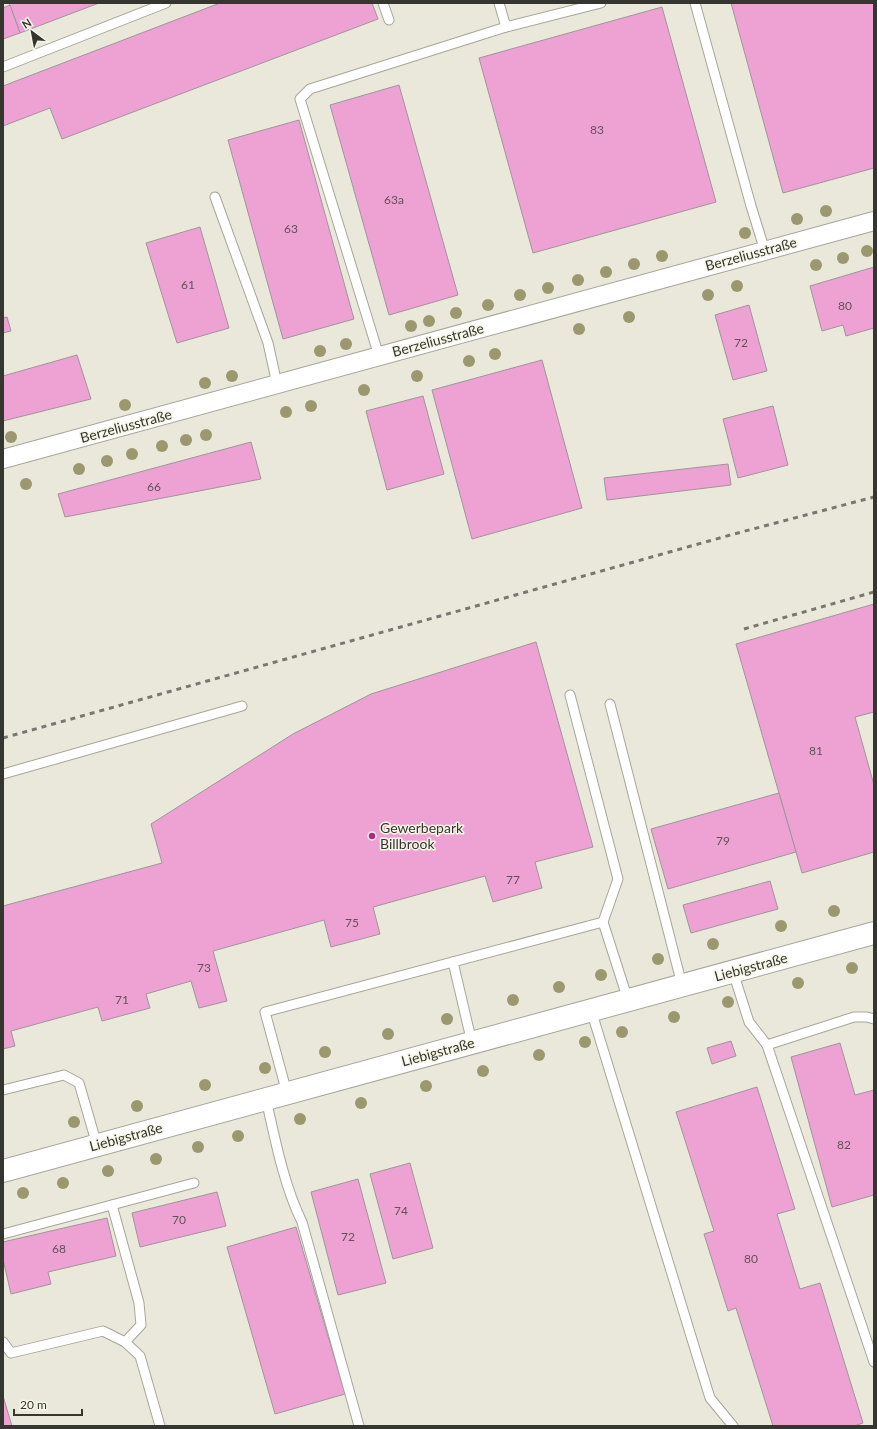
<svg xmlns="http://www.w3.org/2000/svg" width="877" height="1429" viewBox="0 0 877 1429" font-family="Lato,sans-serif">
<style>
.building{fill:#eea2d3;stroke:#a0949b}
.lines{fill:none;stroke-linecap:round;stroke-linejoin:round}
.service-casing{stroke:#a7a69a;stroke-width:11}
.minor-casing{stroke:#a7a69a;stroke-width:20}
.secondary-casing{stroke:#a7a69a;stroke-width:24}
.service{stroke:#fff;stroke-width:9}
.minor{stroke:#fff;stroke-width:18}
.secondary{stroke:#fff;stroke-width:22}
.rail{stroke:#787870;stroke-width:3;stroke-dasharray:5 5;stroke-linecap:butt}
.tree{fill:#9b986f}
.poi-dot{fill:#a52d84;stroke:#f6f6e8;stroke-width:1.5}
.labels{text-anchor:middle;stroke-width:3;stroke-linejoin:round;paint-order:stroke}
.number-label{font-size:12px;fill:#64515a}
.street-label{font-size:14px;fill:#363631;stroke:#f6f6e8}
.poi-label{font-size:14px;fill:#363631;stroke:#f6f6e8;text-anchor:start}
</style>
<rect width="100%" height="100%" fill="#e9e8db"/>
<g class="building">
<polygon points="9,3 99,3 20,33"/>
<polygon points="220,3 372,3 378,19 62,139 50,108 3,126 3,86"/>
<polygon points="731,3 874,3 874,168 783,193"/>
<polygon points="10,5 20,33 3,39 3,8"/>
<polygon points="662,7 716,202 533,253 479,58"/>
<polygon points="399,85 458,295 389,315 330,105"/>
<polygon points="299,120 354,319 283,339 228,140"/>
<polygon points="200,227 229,328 177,343 146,243"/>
<polygon points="874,267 874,328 846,336 843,325 822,331 810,286"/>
<polygon points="749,305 767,371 733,380 715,315"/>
<polygon points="7,317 11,331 3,333 3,318"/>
<polygon points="77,355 91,399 3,421 3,376"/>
<polygon points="542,360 582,508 472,539 432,390"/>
<polygon points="423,396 444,474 387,490 366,411"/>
<polygon points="773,406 788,465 738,478 723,419"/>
<polygon points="251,442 261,479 65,517 58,494"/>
<polygon points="728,464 731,485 607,500 604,478"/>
<polygon points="874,604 874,712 855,717 874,785 874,852 802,873 736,644"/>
<polygon points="536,642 593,847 535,862 542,888 493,902 485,876 373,907 380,934 331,947 324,920 213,951 227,1001 199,1008 191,981 146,994 150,1008 102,1021 98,1007 11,1031 15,1046 3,1049 3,906 162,863 151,824 293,734 371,694"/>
<polygon points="779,793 796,852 668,889 651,829"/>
<polygon points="770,881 778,909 691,933 683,905"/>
<polygon points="731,1041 736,1056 712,1064 707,1048"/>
<polygon points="840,1043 855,1095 874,1090 874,1195 832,1207 791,1057"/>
<polygon points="757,1087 795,1209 777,1214 800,1289 820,1283 863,1423 854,1426 773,1426 736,1308 728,1311 704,1234 714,1231 676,1112"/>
<polygon points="410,1163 433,1248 393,1259 370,1174"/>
<polygon points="358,1179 386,1283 338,1295 311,1192"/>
<polygon points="217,1192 226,1226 140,1247 132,1213"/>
<polygon points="107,1218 116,1256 48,1272 51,1284 11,1294 3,1259 3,1242"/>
<polygon points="296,1227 345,1394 275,1414 227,1247"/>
<polygon points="3,1396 12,1426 3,1426"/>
</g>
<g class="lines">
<g class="service-casing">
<g id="service">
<polyline points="383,3 389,20"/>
<polyline points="499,3 506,27"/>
<polyline points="695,3 751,206 765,251"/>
<polyline points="3,67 166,3"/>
<polyline points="215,197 268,343 277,384"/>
<polyline points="379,356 300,99 310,89 506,27 601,3"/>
<polyline points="570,695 618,879 603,922 628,1000"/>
<polyline points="610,704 682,985"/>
<polyline points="3,774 242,706"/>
<polyline points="453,962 472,1043"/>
<polyline points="733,972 749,1022 767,1045 874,1362"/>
<polyline points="591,1010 710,1398 733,1426"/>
<polyline points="767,1045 854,1017 867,1017 874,1019"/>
<polyline points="3,1090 64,1075 79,1083 97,1145"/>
<polyline points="287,1093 265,1012 603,922"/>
<path d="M266,1099C275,1139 284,1186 302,1222L359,1426"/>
<polyline points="112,1205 139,1303 141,1325 125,1342"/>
<polyline points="3,1234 194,1183"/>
<polyline points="3,1342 11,1353 103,1331 125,1342 140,1356 160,1426"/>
</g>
</g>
<g class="minor-casing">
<polyline id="minor" points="3,459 874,221"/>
</g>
<g class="secondary-casing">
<polyline id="secondary" points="3,1171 874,933"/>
</g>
<use href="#service" class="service"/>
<use href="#minor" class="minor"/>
<use href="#secondary" class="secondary"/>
<g class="rail">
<polyline points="744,629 874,592"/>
<polyline points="3,738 734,534 874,497"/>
</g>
</g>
<g class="tree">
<circle cx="826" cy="211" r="6"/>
<circle cx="797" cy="219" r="6"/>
<circle cx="745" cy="233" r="6"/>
<circle cx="867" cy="251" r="6"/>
<circle cx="662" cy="256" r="6"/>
<circle cx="843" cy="258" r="6"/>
<circle cx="634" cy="264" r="6"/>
<circle cx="816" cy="265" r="6"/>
<circle cx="606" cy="272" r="6"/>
<circle cx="578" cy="280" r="6"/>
<circle cx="737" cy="286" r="6"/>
<circle cx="548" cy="288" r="6"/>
<circle cx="520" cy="295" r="6"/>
<circle cx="708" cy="295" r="6"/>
<circle cx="488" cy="305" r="6"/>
<circle cx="456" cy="313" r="6"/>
<circle cx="629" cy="317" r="6"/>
<circle cx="429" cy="321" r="6"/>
<circle cx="411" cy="326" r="6"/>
<circle cx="579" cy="329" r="6"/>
<circle cx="346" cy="344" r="6"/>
<circle cx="320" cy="351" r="6"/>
<circle cx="495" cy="354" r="6"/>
<circle cx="469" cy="361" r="6"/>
<circle cx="232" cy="376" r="6"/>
<circle cx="417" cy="376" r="6"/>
<circle cx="205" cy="383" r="6"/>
<circle cx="364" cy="390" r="6"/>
<circle cx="125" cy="405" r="6"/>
<circle cx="311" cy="406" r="6"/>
<circle cx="286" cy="412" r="6"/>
<circle cx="206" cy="435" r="6"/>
<circle cx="11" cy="437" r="6"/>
<circle cx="186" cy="440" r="6"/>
<circle cx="162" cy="446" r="6"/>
<circle cx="132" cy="454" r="6"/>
<circle cx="107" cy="461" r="6"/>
<circle cx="79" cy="469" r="6"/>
<circle cx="26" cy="484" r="6"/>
<circle cx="834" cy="911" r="6"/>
<circle cx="781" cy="926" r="6"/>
<circle cx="713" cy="944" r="6"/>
<circle cx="658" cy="959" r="6"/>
<circle cx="852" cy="968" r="6"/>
<circle cx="601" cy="975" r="6"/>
<circle cx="798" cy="983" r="6"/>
<circle cx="559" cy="987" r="6"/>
<circle cx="513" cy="1000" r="6"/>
<circle cx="728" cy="1002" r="6"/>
<circle cx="674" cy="1017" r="6"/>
<circle cx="447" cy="1019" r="6"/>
<circle cx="622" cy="1032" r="6"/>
<circle cx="388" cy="1034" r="6"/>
<circle cx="585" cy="1042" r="6"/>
<circle cx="325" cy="1052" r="6"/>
<circle cx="539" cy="1055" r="6"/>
<circle cx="265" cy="1068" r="6"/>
<circle cx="483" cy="1071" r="6"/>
<circle cx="205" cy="1085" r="6"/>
<circle cx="426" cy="1086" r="6"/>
<circle cx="361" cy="1103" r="6"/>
<circle cx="137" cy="1106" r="6"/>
<circle cx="300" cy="1119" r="6"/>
<circle cx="74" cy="1122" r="6"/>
<circle cx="238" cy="1136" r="6"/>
<circle cx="198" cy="1147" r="6"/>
<circle cx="156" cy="1159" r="6"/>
<circle cx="108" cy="1171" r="6"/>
<circle cx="63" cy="1183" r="6"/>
<circle cx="23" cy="1193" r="6"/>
</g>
<circle class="poi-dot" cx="372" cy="836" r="4"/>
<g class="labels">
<g class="number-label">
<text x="597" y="134">83</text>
<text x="394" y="204">63a</text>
<text x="291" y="233">63</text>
<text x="188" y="289">61</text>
<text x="845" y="310">80</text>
<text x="741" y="347">72</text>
<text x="154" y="491">66</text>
<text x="816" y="755">81</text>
<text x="723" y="845">79</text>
<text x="513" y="884">77</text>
<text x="352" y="927">75</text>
<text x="204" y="972">73</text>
<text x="122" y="1004">71</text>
<text x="844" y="1149">82</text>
<text x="401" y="1215">74</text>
<text x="179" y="1224">70</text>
<text x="348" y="1241">72</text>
<text x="59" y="1253">68</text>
<text x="751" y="1263">80</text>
</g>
<g class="street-label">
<text transform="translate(751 254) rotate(-15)" y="5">Berzeliusstraße</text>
<text transform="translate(438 340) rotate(-15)" y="5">Berzeliusstraße</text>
<text transform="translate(126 426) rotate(-15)" y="5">Berzeliusstraße</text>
<text transform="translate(751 967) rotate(-15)" y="5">Liebigstraße</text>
<text transform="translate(438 1052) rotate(-15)" y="5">Liebigstraße</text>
<text transform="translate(126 1137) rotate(-15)" y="5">Liebigstraße</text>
</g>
<g class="poi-label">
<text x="380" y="833">Gewerbepark<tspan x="380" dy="16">Billbrook</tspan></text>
</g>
</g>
<rect width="877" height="1429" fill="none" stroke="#363631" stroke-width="8"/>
<g transform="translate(32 32) rotate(328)" stroke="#f6f6e8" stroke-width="3" paint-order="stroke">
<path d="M0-3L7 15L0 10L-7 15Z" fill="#363631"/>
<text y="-6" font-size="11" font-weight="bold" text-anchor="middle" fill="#363631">N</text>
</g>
<path d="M14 1409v6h68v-6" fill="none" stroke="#363631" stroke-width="2"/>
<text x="20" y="1409" font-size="12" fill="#363631" stroke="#f6f6e8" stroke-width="3" paint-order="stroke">20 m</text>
</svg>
